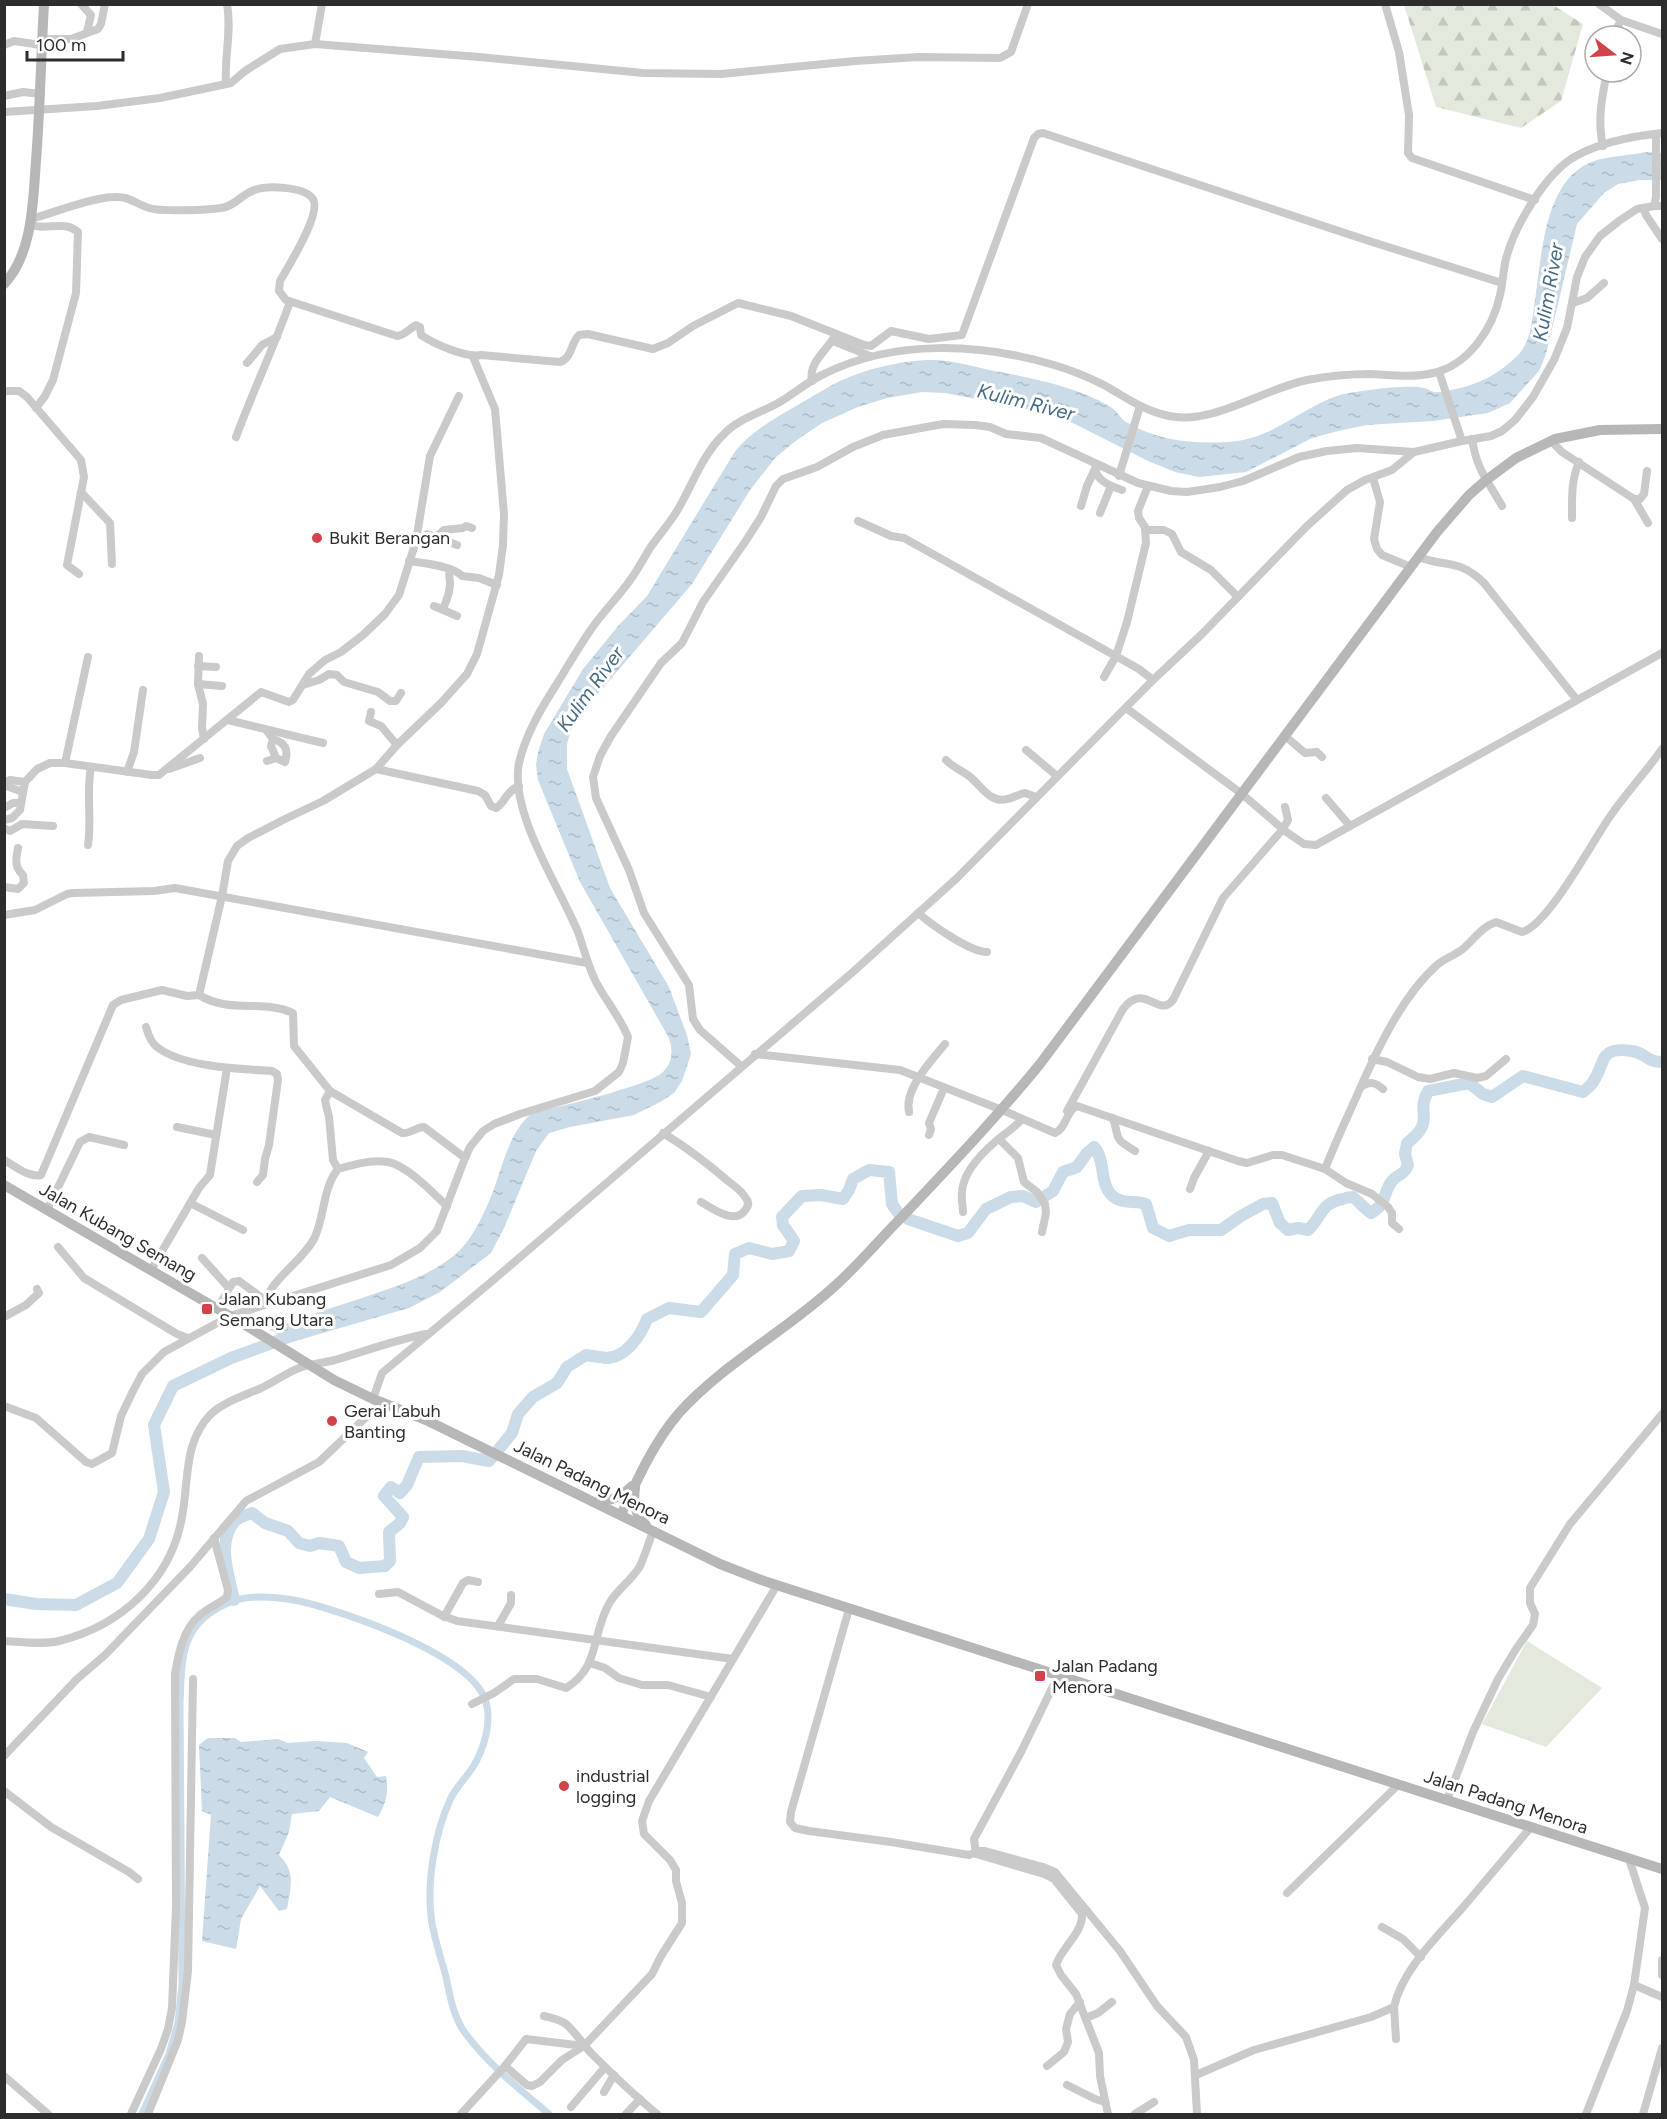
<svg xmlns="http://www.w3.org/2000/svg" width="1667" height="2119" viewBox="0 0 1667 2119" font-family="Figtree,sans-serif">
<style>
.forest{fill:url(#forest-firs)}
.park{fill:#e3e9dc}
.water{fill:url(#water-ripples)}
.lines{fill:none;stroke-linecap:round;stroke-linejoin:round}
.canal{stroke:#cbdbe7;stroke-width:7}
.river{stroke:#cbdbe7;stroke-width:12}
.street{stroke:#cacaca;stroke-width:8}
.secondary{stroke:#b7b7b7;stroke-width:10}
.poi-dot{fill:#d0434b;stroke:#fff;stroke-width:2}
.labels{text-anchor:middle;stroke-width:6;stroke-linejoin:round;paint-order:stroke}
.poi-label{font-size:18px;fill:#2d2d2d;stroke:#fff;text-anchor:start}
.street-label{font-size:18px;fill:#2d2d2d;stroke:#fff}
.water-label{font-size:20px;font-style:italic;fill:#456b85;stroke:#fff}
</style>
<defs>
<pattern id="forest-firs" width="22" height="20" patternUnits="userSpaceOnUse" patternTransform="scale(1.5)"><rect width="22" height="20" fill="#e3e9dc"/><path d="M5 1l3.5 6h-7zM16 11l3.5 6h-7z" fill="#c3c8bd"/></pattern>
<pattern id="water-ripples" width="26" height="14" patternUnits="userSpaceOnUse" patternTransform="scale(1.5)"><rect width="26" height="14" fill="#cbdbe7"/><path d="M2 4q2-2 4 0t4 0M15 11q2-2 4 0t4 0" fill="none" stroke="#afbcc6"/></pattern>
</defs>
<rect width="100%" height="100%" fill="#fff"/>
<polygon class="forest" points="1404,5 1553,5 1583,24 1561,101 1521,128 1436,107"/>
<polygon class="park" points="1527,1641 1602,1688 1546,1747 1482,1724"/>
<g class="water">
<path d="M1647,152L1662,153V180H1640L1618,184L1604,193L1577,224L1546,354L1539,371L1510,403L1488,413L1433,421L1366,425L1338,431L1312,438L1246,472L1199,477L1175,472L1148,461L1075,424L1051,415L1018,407L945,393L922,392L887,398L858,407L822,423L797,440L776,457L750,490L692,584L579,716L572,726L567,744V769L610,888L669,987L687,1035L691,1054L682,1081L674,1093L660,1102L634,1115L570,1127L549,1133L536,1151L504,1228L491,1253L440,1292L409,1308L292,1342L269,1329C298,1319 327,1309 356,1300C391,1288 427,1278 456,1254C469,1242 479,1224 486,1208C501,1178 505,1136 531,1114C555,1107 650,1086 663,1072C673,1062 673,1051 669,1038L580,882L538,780L536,765L538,752L544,734L583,669L618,626L647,596L734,453C752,430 776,418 801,403C814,396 827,387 840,381C866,369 899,361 927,360C951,359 977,368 1000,372C1025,377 1052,382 1076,391C1087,395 1102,401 1112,408C1118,412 1121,420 1128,423C1159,442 1202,445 1237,441C1276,436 1304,406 1340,395C1356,391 1408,384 1424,388C1427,388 1430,391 1434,392C1439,393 1446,391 1451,390C1477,386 1501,373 1519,354C1530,342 1532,322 1534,307C1542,259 1542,176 1597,160C1613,156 1631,155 1647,152Z"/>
<path d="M208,1738H235L241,1742L278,1739L288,1743L316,1741L347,1743L368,1752L364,1758L377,1777L386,1776C389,1792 386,1803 378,1817L330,1797L319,1811L292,1814L289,1832L279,1855C296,1872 291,1886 287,1909L279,1911L260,1886L241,1919L236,1949L202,1941L211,1815L202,1811L199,1745Z"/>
</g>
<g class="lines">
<path class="canal" d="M142,2114L169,2054L178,2023L182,1985L180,1705C182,1659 179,1624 228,1603C248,1594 278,1597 299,1601C343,1611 473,1655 486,1702C492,1722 484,1749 473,1767C466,1778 455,1788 450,1800C435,1832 427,1881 431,1916C433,1936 441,1957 446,1977C450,1996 453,2016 465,2033C488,2064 520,2090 549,2114"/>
<g class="river">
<path d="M908,1219L958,1236L968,1233L986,1209L1011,1197L1023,1196L1036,1202L1053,1191L1063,1172L1077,1167L1087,1153L1094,1147C1107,1160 1097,1188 1117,1199C1126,1204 1136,1200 1146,1204L1153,1228L1169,1236L1189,1230H1221L1241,1216L1263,1204L1272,1203L1280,1223L1288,1230L1298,1228L1308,1230C1323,1216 1320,1203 1343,1199C1345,1198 1351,1197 1353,1197C1355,1198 1366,1210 1371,1213C1388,1203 1382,1194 1392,1181C1398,1173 1403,1177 1408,1165L1405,1154L1407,1143C1437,1120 1415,1114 1428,1091L1469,1083L1483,1094L1492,1097L1523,1076L1583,1092C1586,1089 1591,1086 1593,1082C1606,1063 1598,1046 1632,1051C1646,1053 1646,1062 1662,1062"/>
<polyline points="4,1599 36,1604 76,1605 117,1583 149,1539 164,1492 154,1425 173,1386 231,1358 299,1333"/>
<path d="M234,1600C229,1576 216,1542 235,1521C239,1517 247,1515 252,1513L265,1523L288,1531L299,1543L310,1546L319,1543L339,1546L346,1562L359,1568L385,1566L390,1561L389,1532L400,1523L403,1517L384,1496L391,1487L400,1493L407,1485L419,1457L462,1456L489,1461L512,1433L518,1414L533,1397L557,1383L567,1367L586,1355C592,1356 599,1357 606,1358C626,1358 641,1335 647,1319L669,1308L701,1312L733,1275L735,1254L749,1248L772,1254L789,1251L794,1241L783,1225L782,1217L802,1196L821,1195L843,1199L849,1190L853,1179L869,1170L889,1172L892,1204L899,1214"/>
</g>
<g class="street">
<polyline points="81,4 91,15 87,32"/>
<polyline points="1385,4 1399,52 1409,115 1408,153 1412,158 1535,200"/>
<polyline points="1599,4 1621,20 1662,34"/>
<polyline points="1613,36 1621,20"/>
<polyline points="42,39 71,39 98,29 101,24 105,4"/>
<polyline points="315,44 322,4"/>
<polyline points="4,45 14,41 41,45"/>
<path d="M226,84C224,56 232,33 227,4"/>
<polyline points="4,96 23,92 41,94"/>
<polyline points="4,112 97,106 160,98 231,83 245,71 280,49 315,44 479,57 643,73 721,74 855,61 919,57 1000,58 1011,52 1028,4"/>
<path d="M1603,146C1597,121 1602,97 1607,72"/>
<polyline points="1654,206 1656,197 1656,134"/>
<polyline points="1643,208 1646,215 1662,239"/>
<path d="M31,219C53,213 93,197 115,197C129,196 136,204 149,208C161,212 208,210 221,208C235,206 240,196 252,191C265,185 304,186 313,199C322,213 288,267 280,281L279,291L286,300L397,336C405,335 409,329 416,325L420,327L421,335C434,344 466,358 481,355L560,362C573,357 570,344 579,335L588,334L653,349L668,343L693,326L738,303L791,316L864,345L871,346L891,331L929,339L962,335L1034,138L1038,134L1043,133L1366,240L1502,283"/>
<path d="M30,224C46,232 63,219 78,232L76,293L53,380L45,396L36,408"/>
<polyline points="1573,303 1587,298 1604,283"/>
<polyline points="833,341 870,356"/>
<polyline points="247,363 262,345 277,337"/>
<polyline points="1439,372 1462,441"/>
<path d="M812,381C808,362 828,350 836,334"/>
<polyline points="4,391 19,391 27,397 81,460 84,477 67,565 79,574"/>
<path d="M236,437C253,391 274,347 290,302"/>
<path d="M1472,439C1477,471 1487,479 1502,506"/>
<polyline points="1551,441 1562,452 1634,499 1640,499 1644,494 1647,471"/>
<path d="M1096,464C1092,479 1110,486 1122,490"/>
<polyline points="1119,476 1140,406"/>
<polyline points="1373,478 1380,502 1374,539 1377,549 1382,555 1411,567"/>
<polyline points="81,492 110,523 112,564"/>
<polyline points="1634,499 1648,523"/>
<polyline points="1081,506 1087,486 1094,471"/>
<polyline points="1100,513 1111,486"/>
<path d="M1572,518C1572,498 1571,481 1579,462"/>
<polyline points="858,521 891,536 904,538 1139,669 1153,680"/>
<polyline points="1145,530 1164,530 1172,534 1181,552 1211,570 1238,597"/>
<polyline points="437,536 444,530 463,528 466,526 472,528"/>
<polyline points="416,541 421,540 427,534 457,545"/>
<path d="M1419,557C1447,568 1458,558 1484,583L1577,700"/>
<path d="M409,561C423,563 454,566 462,576L479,578L497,585"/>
<polyline points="434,606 457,616"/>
<path d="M443,609C446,602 450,593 450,584C450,578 448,576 450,570"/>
<polyline points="199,656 198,684 203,704 202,728 204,739"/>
<polyline points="198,666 216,667"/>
<polyline points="1104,677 1116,656 1127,622 1146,543 1145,527 1139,518 1138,511 1148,486"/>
<polyline points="198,684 222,686"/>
<polyline points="303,685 319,680 329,674 337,675 344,682 378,692 390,701 396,701 401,693"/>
<polyline points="1126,708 1242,794 1285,831 1304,844 1316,845 1662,653"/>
<polyline points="371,712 369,721 381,726 397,745"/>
<polyline points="228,720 323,743"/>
<path d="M267,731L273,739L271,746L276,758L285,762C289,749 285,743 273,739"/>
<polyline points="1285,736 1305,753 1317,752 1322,757"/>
<polyline points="1026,750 1057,776"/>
<path d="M946,760C954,768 961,770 969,776C981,785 990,804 1007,799C1013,798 1019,794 1025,793L1036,797"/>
<polyline points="267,761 276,758"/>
<polyline points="65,763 88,657"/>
<polyline points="169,769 200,758"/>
<path d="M376,769L478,791L485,795L491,806L496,808C506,802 505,792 519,786"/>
<polyline points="127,772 134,752 143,690"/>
<polyline points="5,782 6,786 23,792"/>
<polyline points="5,782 10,780 25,782"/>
<polyline points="1326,798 1350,826"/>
<polyline points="4,808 13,803 21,803"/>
<polyline points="4,820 12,818 20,810 25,782 37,769 50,763 65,763 152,775 159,775 261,692 289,702 293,700 309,674 325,660 341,652 363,635 385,614 399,595 416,541 430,456 459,396"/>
<polyline points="4,828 10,831 22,824 53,826"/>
<path d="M88,845C92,819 86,793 91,767"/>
<path d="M4,887L18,889L24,883L23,875C14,867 16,859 18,848"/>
<path d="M918,913C932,925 970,952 987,952"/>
<polyline points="4,915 35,910 67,894 73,893 154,891 175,888 587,963"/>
<polyline points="199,995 222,896 228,861 237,846 248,838 285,819 323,801 376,769 397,745 441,703 467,674 477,654 499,575 503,545 504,514 495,409 473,357"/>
<path d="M146,1027C148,1034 151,1043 157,1047C182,1067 240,1069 272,1071L277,1074L278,1080L269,1145L265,1159L263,1175L257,1182"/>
<path d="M755,1054L900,1070L1002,1110L1055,1133C1067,1128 1065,1112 1077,1106L1238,1161L1247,1163L1273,1155H1282L1325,1169L1346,1183L1372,1194L1388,1207L1392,1213V1223L1399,1229"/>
<polyline points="1372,1059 1387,1062 1418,1077 1430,1079 1454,1073 1477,1078 1486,1076 1506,1059"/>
<polyline points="741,1066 700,1030 693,1019 689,985 644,913 629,870 596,798 593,777 600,756 611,736 661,663 682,643 703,602 745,542 761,517 776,486 783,479 817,467 853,447 883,435 943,424 975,425 990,427 1006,434 1041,438 1138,483 1171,491 1187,492 1220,487 1243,481 1299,457 1327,451 1357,448 1414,452"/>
<path d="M1361,1087C1370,1081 1375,1082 1383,1089"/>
<polyline points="330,1091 325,1100 326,1105 329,1117 333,1160 338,1169"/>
<path d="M1067,1111L1123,1009C1145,981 1158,1019 1173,1000L1223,898L1283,829L1288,820L1285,807"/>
<path d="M909,1112C904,1089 931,1061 945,1044"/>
<path d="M1113,1118C1120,1140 1113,1138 1135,1151"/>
<polyline points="177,1127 216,1135"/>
<path d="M663,1133C686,1147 707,1163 728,1181C734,1186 741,1190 745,1197C749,1201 749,1205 746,1209C736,1226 713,1209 701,1202"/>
<polyline points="929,1135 931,1129 929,1123 944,1088"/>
<polyline points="999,1139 1018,1158 1024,1182 1037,1192 1045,1204 1046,1213 1042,1232"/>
<path d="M4,1160C15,1166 29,1178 41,1175L113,1005L121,1000L162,990L187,996L199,995C230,1014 263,999 293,1013L294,1046L330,1091L402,1133C411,1134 416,1127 424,1127L465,1158"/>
<path d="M1325,1169C1335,1143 1347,1118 1358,1093C1377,1050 1402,996 1437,965C1445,958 1456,955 1464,948C1475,938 1482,927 1496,922L1522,932C1548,926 1593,840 1611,815C1627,792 1646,772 1662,749"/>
<polyline points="1190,1189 1194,1178 1209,1151"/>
<polyline points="190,1203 243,1230"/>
<polyline points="47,1210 80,1142 89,1137 124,1145"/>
<path d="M963,1212C963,1206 961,1199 962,1192C963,1173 982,1153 996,1141C1006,1133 1014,1128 1022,1119"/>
<polyline points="58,1247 84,1278 177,1334 188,1338"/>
<polyline points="202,1258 229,1288"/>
<polyline points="151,1270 199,1188 210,1175 227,1068"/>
<path d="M264,1305C271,1278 301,1263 314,1239C325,1217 322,1189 338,1169C353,1165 372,1159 388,1162C408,1166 433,1193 447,1206"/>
<polyline points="217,1309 233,1282 239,1281 265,1300"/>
<polyline points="4,1317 26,1305 39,1293 37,1289"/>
<polyline points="373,1399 382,1373 491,1282 854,971 957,878 1153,680 1202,634 1307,526 1347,490 1365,480 1392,470 1414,452 1462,441 1491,436 1502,431 1515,420 1533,397 1554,360 1567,328 1577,277 1585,257 1600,236 1619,221 1637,209 1654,206 1662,206"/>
<path d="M4,1406L36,1418L86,1462L92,1464L112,1453L121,1416L132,1393L142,1374L164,1352L230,1316L391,1265L420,1248L437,1231L465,1158L470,1147L483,1131L494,1124L520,1114L595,1091L619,1072L623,1063L628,1037C620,1017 606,1001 596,982C588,966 584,949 578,932C559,886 509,812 519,763C526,733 542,707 558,682C569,664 580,645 592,628C604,611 619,596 631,579C638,569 644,558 650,548C659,535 669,524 677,511C692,486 702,455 724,434C738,419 760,413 778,403C794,394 808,381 824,374C894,339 980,343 1054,365C1071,370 1088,377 1104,385C1125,397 1144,411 1169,416C1213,425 1263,389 1307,380C1328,376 1349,374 1370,374C1391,375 1412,378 1433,373C1469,365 1493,328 1500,295C1503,283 1503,271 1506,259C1514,227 1546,172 1576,156C1601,142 1634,136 1662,133"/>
<polyline points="379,1594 398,1592 441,1615 457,1621 733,1659"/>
<polyline points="849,1609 791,1812 790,1822 795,1828 809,1831 891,1842 969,1855 979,1851 985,1851 1043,1867 1055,1872 1120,1951 1157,2006 1186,2037 1194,2060 1197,2114"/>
<polyline points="444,1617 463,1583 468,1580 478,1582"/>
<polyline points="498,1626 511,1603 511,1595"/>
<path d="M4,1641C22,1642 42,1645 59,1641C120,1626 171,1581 182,1517C189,1481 183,1442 211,1414C224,1402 243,1396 259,1389C273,1383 286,1373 299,1368C310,1364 323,1363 335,1360C365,1351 395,1340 426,1334"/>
<polyline points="590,1663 605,1668 619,1678 642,1685 668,1685 711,1697"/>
<path d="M1058,1676L1021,1752L974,1839L976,1854L1044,1874L1054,1879L1082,1914C1083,1933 1062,1947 1056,1965L1061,1975L1076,1994L1099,2053L1100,2076L1108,2114"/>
<path d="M472,1704L494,1693L514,1679H537L566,1688C601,1667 591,1633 610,1602C618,1589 632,1580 640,1566C645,1555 649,1542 653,1531"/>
<polyline points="4,1756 77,1679 105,1655 190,1567 246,1501 319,1462 382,1402"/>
<polyline points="4,1791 51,1827 129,1872 138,1879"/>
<polyline points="1447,1800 1473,1732 1498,1679 1516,1649 1533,1625 1535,1614 1530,1603 1530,1588 1570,1524 1662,1414"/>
<polyline points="1287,1893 1398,1785"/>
<polyline points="1382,1927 1403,1939 1421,1957"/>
<polyline points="1662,1960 1662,1975"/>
<polyline points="1634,1985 1662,1997"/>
<polyline points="1394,2007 1396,2039"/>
<path d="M544,2016C552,2018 559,2019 566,2024C576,2033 582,2043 591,2053C612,2074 634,2095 657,2114"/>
<polyline points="1086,2018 1098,2013 1112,2002"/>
<polyline points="505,2066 527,2085 532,2086 540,2082 562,2060 584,2046"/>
<polyline points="1047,2066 1064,2052 1068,2042 1066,2029 1070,2014 1080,2002"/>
<path d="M1196,2075L1254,2050L1371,2017L1394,2007C1402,1969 1440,1934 1465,1905C1487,1879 1509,1853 1531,1827"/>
<polyline points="4,2076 48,2114"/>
<polyline points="1067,2085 1095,2099 1105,2102"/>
<polyline points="604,2092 614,2075"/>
<polyline points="571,2107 605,2067"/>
<path d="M131,2114L161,2049L168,2029L172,2008L176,1907L175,1674C178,1656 183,1629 199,1616C207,1608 219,1604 227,1597L228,1590L214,1538"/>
<polyline points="148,2114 178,2040 182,2022 188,1971 193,1679"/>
<polyline points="461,2114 505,2066 526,2039 584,2046 652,1974 661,1956 682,1923 682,1903 676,1881 676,1870 670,1860 644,1834 642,1821 649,1801 777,1585"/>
<polyline points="626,2114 640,2099"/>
<polyline points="1135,2114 1154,2102"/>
<polyline points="1586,2114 1627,2011 1634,1985 1645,1908 1629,1859"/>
<polyline points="1643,2114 1662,2048"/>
</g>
<g class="secondary">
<path d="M4,284C33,254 33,200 36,161C40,109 41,57 44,4"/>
<polyline points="4,1185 247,1326 334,1380 373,1399 426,1420 720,1564 764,1581 1662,1869"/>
<path d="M635,1488C633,1501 635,1516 646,1525"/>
<path d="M596,1502C611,1501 621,1497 632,1486"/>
<path d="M621,1515C637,1480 654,1442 679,1413C725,1362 788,1330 837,1284C859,1264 879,1240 900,1219C948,1168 996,1118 1040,1064L1437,532L1469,495L1485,481L1516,458L1555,439L1600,430L1662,429"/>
</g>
</g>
<g class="poi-dot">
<circle cx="317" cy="538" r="6"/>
<rect x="201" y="1303" width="12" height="12" rx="3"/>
<circle cx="332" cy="1421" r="6"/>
<rect x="1034" y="1670" width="12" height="12" rx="3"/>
<circle cx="564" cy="1786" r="6"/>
</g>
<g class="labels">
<g class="poi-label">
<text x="329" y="544">Bukit Berangan</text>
<text x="219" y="1305">Jalan Kubang<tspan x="219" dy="21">Semang Utara</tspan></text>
<text x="344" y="1417">Gerai Labuh<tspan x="344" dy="21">Banting</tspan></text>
<text x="1052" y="1672">Jalan Padang<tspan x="1052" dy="21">Menora</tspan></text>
<text x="576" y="1782">industrial<tspan x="576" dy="21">logging</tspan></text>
</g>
<g class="street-label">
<text transform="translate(118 1232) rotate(30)" y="6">Jalan Kubang Semang</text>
<text transform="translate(592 1482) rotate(26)" y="6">Jalan Padang Menora</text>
<text transform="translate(1506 1802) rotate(18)" y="6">Jalan Padang Menora</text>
</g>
<g class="water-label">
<text transform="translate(1548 292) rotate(-80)" y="7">Kulim River</text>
<text transform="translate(1026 402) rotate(14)" y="7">Kulim River</text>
<text transform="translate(590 689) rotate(-54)" y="7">Kulim River</text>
</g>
</g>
<rect width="1667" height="2119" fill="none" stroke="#2d2d2d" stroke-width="12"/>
<g transform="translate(1613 54) rotate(107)"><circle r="28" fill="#ffffff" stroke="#ababab" stroke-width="1.5"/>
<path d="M0-4.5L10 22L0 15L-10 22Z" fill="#d0434b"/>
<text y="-9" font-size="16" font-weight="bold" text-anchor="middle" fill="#2d2d2d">N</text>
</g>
<path d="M27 51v9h96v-9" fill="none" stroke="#2d2d2d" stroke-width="3"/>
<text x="36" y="51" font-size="18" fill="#2d2d2d" stroke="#ffffff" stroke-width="4.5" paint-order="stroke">100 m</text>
</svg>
